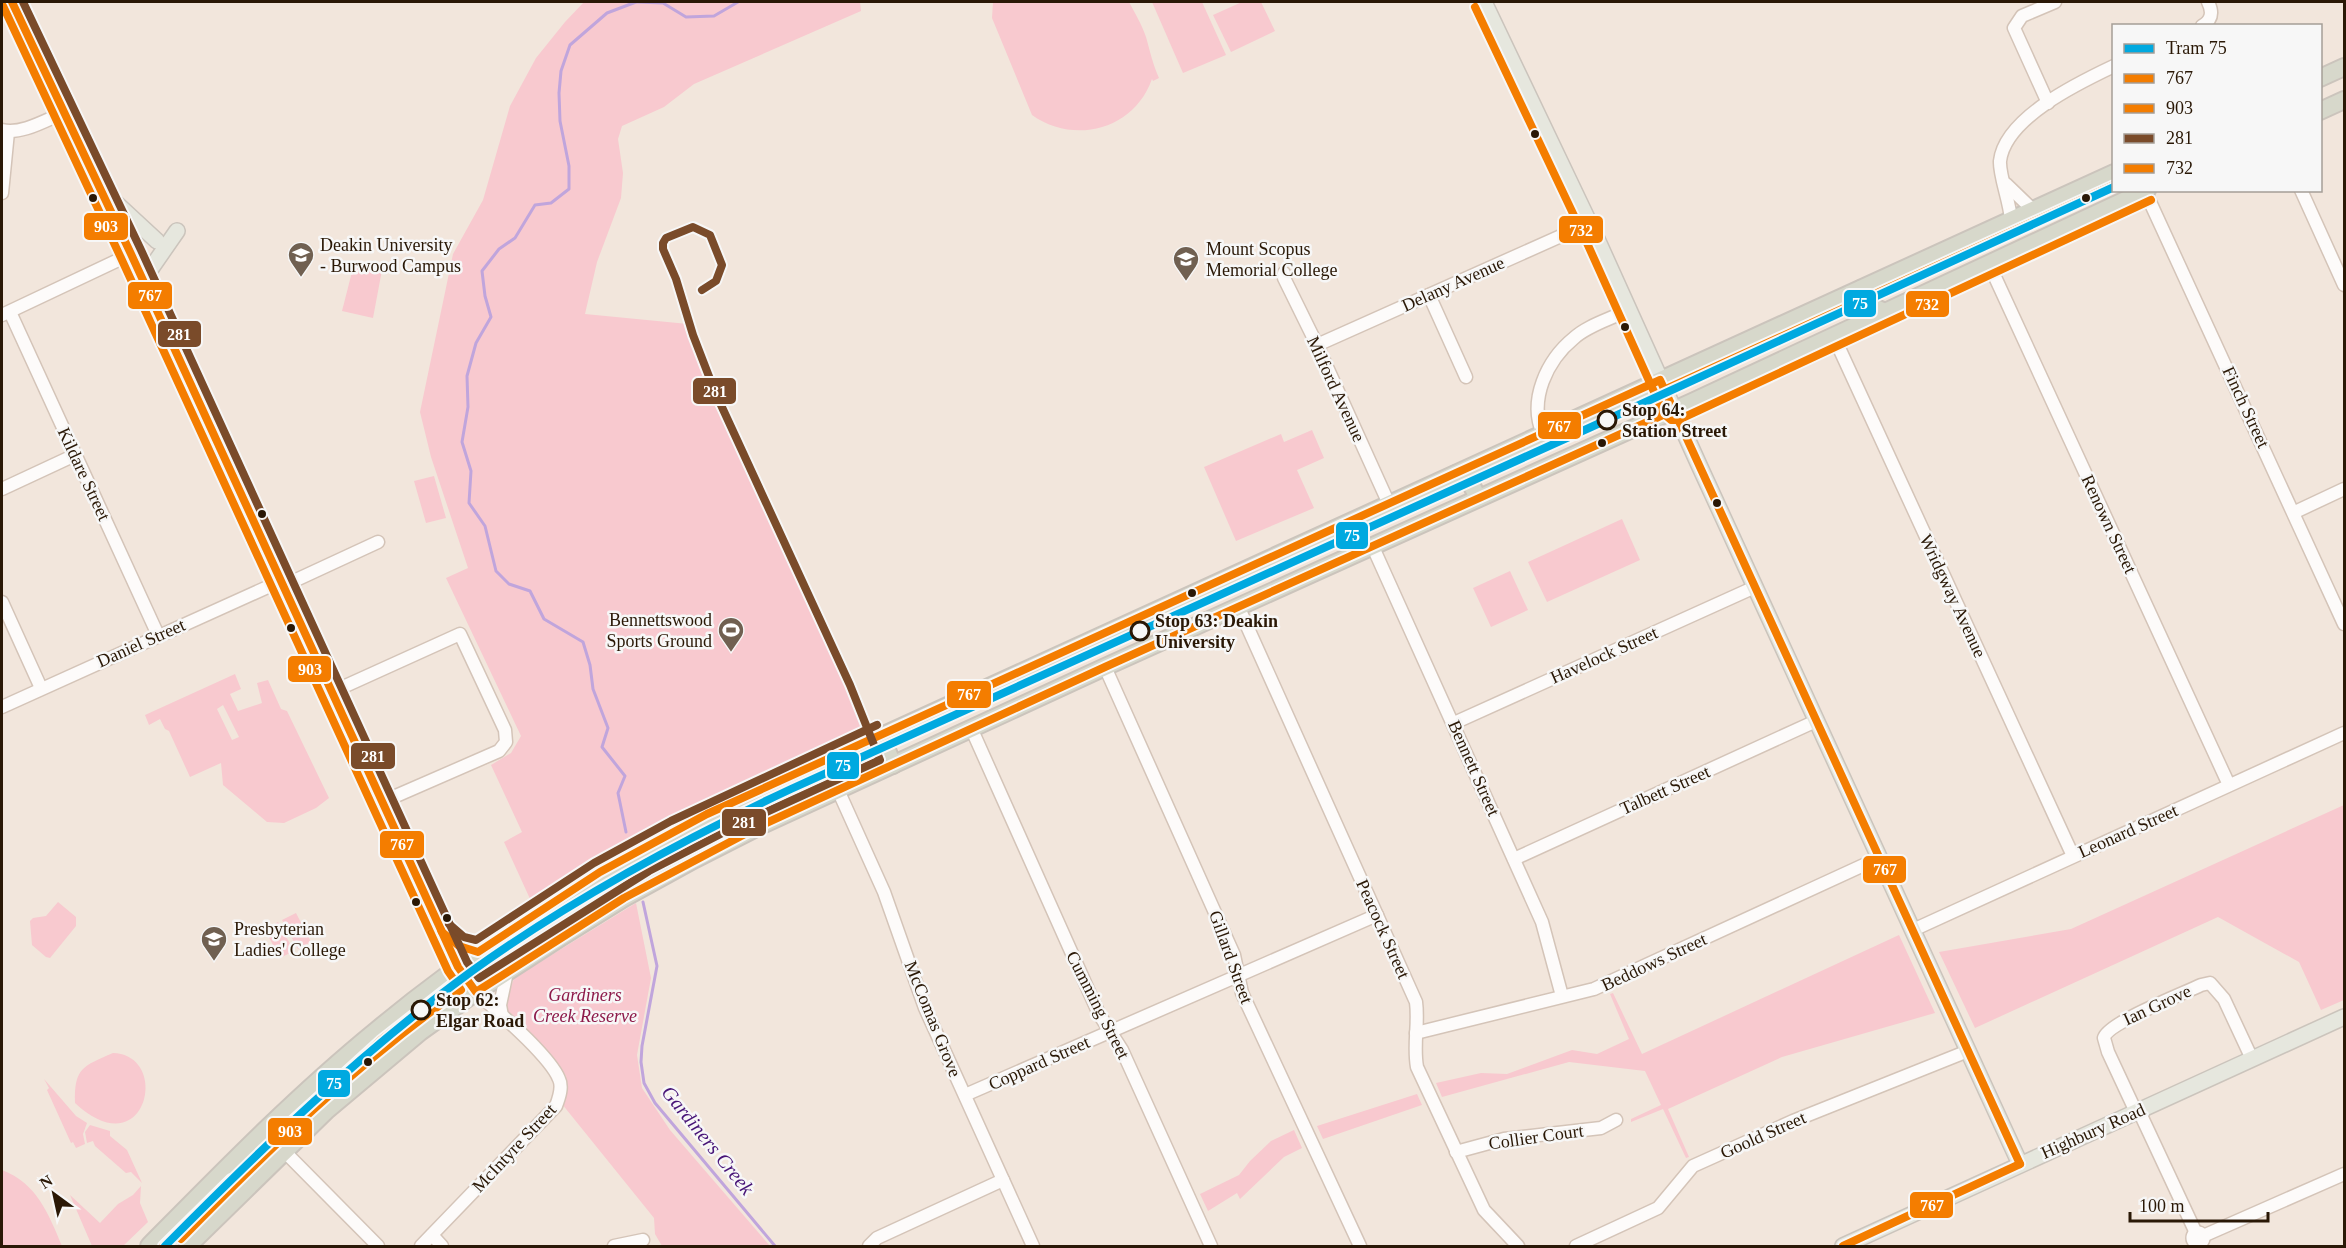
<svg xmlns="http://www.w3.org/2000/svg" width="2346" height="1248" viewBox="0 0 2346 1248" font-family="'Times New Roman',serif">
<style>
.green{fill:#f8c9cf;fill-rule:evenodd}
.lines{fill:none;stroke-linecap:round;stroke-linejoin:round}
.stream{stroke:#c0a5dc;stroke-width:3}
.minor-casing{stroke:#d4c4b8;stroke-width:15}
.major-casing{stroke:#cbc4bc;stroke-width:18}
.highway-casing{stroke:#cbc4bc;stroke-width:20}
.minor{stroke:#fdfbfa;stroke-width:12}
.major{stroke:#e6e7de;stroke-width:15}
.highway{stroke:#d7d8cb;stroke-width:16}
.bus-1-casing{stroke:#f7f7f7;stroke-width:12}
.bus-2-casing{stroke:#f7f7f7;stroke-width:12}
.bus-3-casing{stroke:#f7f7f7;stroke-width:12}
.bus-4-casing{stroke:#f7f7f7;stroke-width:12}
.bus-1{stroke:#f47d00;stroke-width:8}
.bus-2{stroke:#f47d00;stroke-width:8}
.bus-3{stroke:#7a4b2a;stroke-width:8}
.bus-4{stroke:#f47d00;stroke-width:8}
.tram-1-casing{stroke:#f7f7f7;stroke-width:12}
.tram-1{stroke:#00a9e0;stroke-width:8}
.bus-dot{fill:#2a1806;stroke:#f7f7f7;stroke-width:2}
.stop-dot{fill:#f7f7f7;stroke:#2a1806;stroke-width:3}
.labels{text-anchor:middle;stroke-width:5;stroke-linejoin:round;paint-order:stroke}
.poi-label{font-size:18px;fill:#2a1806;stroke:#f7f7f7;text-anchor:start}
.street-label{font-size:18px;fill:#2a1806;stroke:#f7f7f7}
.stop-label{font-size:18px;font-weight:bold;fill:#2a1806;stroke:#f7f7f7;text-anchor:start}
.park-label{font-size:18px;font-style:italic;fill:#8d1a4a;stroke:#f7f7f7}
.water-label{font-size:20px;font-style:italic;fill:#471477;stroke:#f7f7f7}
.line-badge{stroke:#f7f7f7;stroke-width:2}
.badge-label{font-size:16px;text-anchor:middle;font-weight:bold;fill:#fff}
</style>
<rect width="100%" height="100%" fill="#f2e6dc"/>
<g class="green">
<polygon points="584,2 860,2 861,11 694,84 664,107 622,126 618,139 623,173 621,198 597,262 585,314 688,324 865,728 665,822 531,901 504,842 522,832 491,765 511,753 521,736 446,578 468,568 431,457 420,412 443,302 453,254 483,200 510,106 536,58 565,22"/>
<path d="M993,2H1129C1135,13 1142,25 1146,37C1150,51 1153,65 1159,78L1153,81L1152,79C1134,130 1074,145 1032,115L992,18Z"/>
<polygon points="1152,2 1202,2 1226,55 1183,73"/>
<polygon points="1242,2 1261,2 1275,31 1231,52 1213,15"/>
<polygon points="354,264 382,270 373,318 342,311"/>
<polygon points="1312,430 1324,458 1297,470 1314,508 1236,541 1204,467 1281,434 1284,442"/>
<polygon points="434,476 446,518 426,523 414,481"/>
<polygon points="1622,519 1640,560 1547,602 1528,562"/>
<polygon points="1510,571 1528,610 1491,627 1473,588"/>
<path d="M235,674L241,689L230,694L238,711L262,703L257,683L268,680L281,709L287,711L329,798L316,808L284,823L267,822L223,785L221,763L190,777L169,731L165,729L160,719L149,725L145,715ZM223,705L239,737L232,740L217,709Z"/>
<polygon points="2344,805 2344,1000 2321,1010 2299,962 2218,917 1975,1028 1939,952 2071,929"/>
<polygon points="58,902 76,917 76,926 50,958 46,957 32,945 30,921 33,918 46,916"/>
<polygon points="636,903 651,978 637,1055 642,1088 670,1130 770,1246 662,1246 655,1234 654,1218 562,1104 566,1076 554,1059 504,1009 514,978"/>
<polygon points="296,913 311,942 298,949 282,920"/>
<polygon points="278,922 294,951 280,958 265,930"/>
<polygon points="1899,935 1935,1013 1782,1057 1668,1109 1689,1157 1686,1158 1663,1109 1631,1122 1631,1119 1661,1105 1645,1071 1569,1062 1442,1097 1436,1083 1481,1073 1507,1074 1572,1050 1597,1054 1629,1039 1610,994 1613,993 1642,1054"/>
<path d="M113,1053C172,1055 146,1169 75,1103C74,1068 83,1066 113,1053Z"/>
<polygon points="44,1079 76,1116 87,1123 83,1134 85,1144 76,1148 73,1142 71,1143 47,1090 49,1088"/>
<polygon points="1417,1094 1422,1105 1323,1139 1317,1126"/>
<polygon points="90,1125 110,1131 110,1136 127,1150 142,1183 131,1172 126,1173 95,1146 93,1141 87,1143 85,1132"/>
<polygon points="1294,1130 1302,1148 1284,1157 1240,1199 1237,1193 1208,1211 1200,1194 1239,1175 1250,1161 1271,1141"/>
<path d="M2,1170C37,1183 49,1215 62,1246H2Z"/>
<polygon points="141,1186 140,1203 148,1222 123,1246 92,1246 70,1195 100,1223 118,1204 133,1195"/>
</g>
<g class="lines">
<g class="stream">
<polyline points="637,2 663,3 686,17 714,16 738,2"/>
<polyline points="626,832 618,793 625,776 602,747 608,728 593,689 590,665 583,642 544,619 530,591 509,584 496,571 485,526 469,503 471,471 462,442 468,407 467,376 476,343 491,317 485,296 482,271 499,249 515,238 535,205 551,203 569,189 569,166 560,121 559,93 561,71 570,45 607,13 636,2"/>
<polyline points="643,902 657,966 642,1046 641,1062 644,1083 655,1103 775,1246"/>
</g>
<g class="minor-casing">
<g id="minor">
<path d="M2202,26C2212,20 2213,12 2208,2"/>
<polyline points="2048,103 2014,28 2022,16 2055,2"/>
<path d="M2,130C21,135 46,120 63,113"/>
<polyline points="2006,184 2033,210"/>
<polyline points="2301,190 2344,285"/>
<polyline points="2145,191 2344,624"/>
<polyline points="2,193 8,132"/>
<path d="M2011,220C2010,202 1999,175 2000,161C2005,118 2078,83 2114,66"/>
<polyline points="1989,264 2229,785"/>
<polyline points="1284,273 1284,278 1317,345 1389,504"/>
<polyline points="1429,295 1466,377"/>
<polyline points="10,312 158,635"/>
<polyline points="2,315 131,254"/>
<polyline points="1834,337 2073,856"/>
<polyline points="1317,345 1590,223"/>
<path d="M1543,434C1528,400 1547,360 1574,338C1588,325 1611,319 1628,310"/>
<polyline points="2,489 75,455"/>
<polyline points="2295,512 2344,489"/>
<polyline points="1372,545 1542,922 1562,996"/>
<polyline points="283,586 378,542"/>
<polyline points="2,602 41,688"/>
<path d="M1238,606L1416,1002C1419,1024 1413,1045 1417,1067L1484,1210L1518,1246"/>
<polyline points="1105,667 1234,955 1242,993 1360,1246"/>
<polyline points="332,692 460,634 505,730 506,742 499,751 382,802"/>
<polyline points="2,707 281,581"/>
<polyline points="1454,723 1755,587"/>
<polyline points="972,730 1099,1014 1122,1050 1211,1246"/>
<polyline points="838,790 884,892 925,1008 1033,1246"/>
<polyline points="1514,859 1816,721"/>
<polyline points="1913,930 2344,733"/>
<polyline points="502,1016 500,1005 507,972"/>
<polyline points="1416,1033 1594,989 1879,858"/>
<polyline points="965,1095 1377,915"/>
<polyline points="2139,1111 2196,1233"/>
<path d="M2136,1112L2108,1052L2104,1038C2107,1023 2185,993 2201,985L2210,983L2224,999L2252,1059"/>
<polyline points="284,1151 378,1246"/>
<polyline points="1456,1152 1504,1139 1601,1128 1616,1120"/>
<circle cx="2198" cy="1238" r="5.5"/>
<polyline points="432,1235 442,1246"/>
<polyline points="2203,1236 2344,1174"/>
<path d="M421,1246L556,1106C559,1098 563,1087 559,1079C550,1056 496,1010 476,992"/>
<polyline points="614,1246 643,1240"/>
<polyline points="869,1246 877,1238 1003,1180"/>
<polyline points="1576,1246 1658,1208 1693,1166 1793,1121 1968,1051"/>
</g>
</g>
<g class="major-casing">
<g id="major">
<polyline points="12,2 131,254 458,967"/>
<polyline points="1484,2 1597,239 1699,465 2020,1164"/>
<polyline points="104,192 157,241"/>
<polyline points="143,280 177,231"/>
<polyline points="446,935 459,946 478,952"/>
<polyline points="1843,1246 2344,1017"/>
</g>
</g>
<g class="highway-casing">
<g id="highway">
<polyline points="2320,78 2344,67"/>
<polyline points="2320,111 2344,100"/>
<polyline points="1861,289 1869,305 1885,312"/>
<polyline points="1456,474 1470,482 1478,498"/>
<polyline points="881,735 893,765"/>
<polyline points="458,967 476,992"/>
<path d="M149,1246C222,1172 296,1096 377,1030C469,953 570,889 676,830L2114,173"/>
<polyline points="188,1246 327,1110 420,1032 476,992 561,937 624,898 695,859 762,825 1105,667 1692,402 2147,190"/>
</g>
</g>
<use href="#minor" class="minor"/>
<use href="#major" class="major"/>
<use href="#highway" class="highway"/>
<g class="bus-1-casing">
<g id="bus-1">
<polyline points="12,2 131,254 442,932 459,946 478,952 600,872 707,814 1660,380 2020,1164"/>
<polyline points="441,930 458,967 476,992 624,898 762,825 1105,667 1674,410"/>
<polyline points="1843,1246 2020,1164"/>
</g>
</g>
<g class="bus-2-casing">
<g id="bus-2">
<path d="M3,6L121,258L448,971L461,990C358,1062 269,1149 181,1239"/>
<polyline points="292,1121 381,1040 464,975"/>
<polyline points="163,1246 231,1179"/>
</g>
</g>
<g class="bus-3-casing">
<g id="bus-3">
<polyline points="23,2 141,250 467,962 479,978 649,871 738,825 880,760 850,685 715,392 693,335 676,279 663,249 663,243 666,238 693,227 710,235 722,265 716,281 702,290"/>
<polyline points="449,924 464,937 476,940 594,863 671,821 877,725"/>
</g>
</g>
<g class="bus-4-casing">
<g id="bus-4">
<polyline points="1475,7 1587,243 1664,414 1671,420 1678,420 2151,200"/>
<polyline points="1664,390 2114,185"/>
</g>
</g>
<use href="#bus-1" class="bus-1"/>
<use href="#bus-2" class="bus-2"/>
<use href="#bus-3" class="bus-3"/>
<use href="#bus-4" class="bus-4"/>
<g class="tram-1-casing">
<path id="tram-1" d="M165,1246C262,1148 361,1052 472,971C572,899 680,841 791,789L1589,428L2114,187"/>
</g>
<use href="#tram-1" class="tram-1"/>
</g>
<defs>
<g id="university-pin" transform="scale(1.35)"><path d="M0 17L-7.5 6A9.5 9.5 0 1 1 7.5 6Z" fill="#706051" stroke="#f7f7f7"/><path d="M0-5L7-2L0 1L-7-2ZM-4 1L0 2.5L4 1V4Q0 6-4 4Z" fill="#fff"/></g>
<g id="school-pin" transform="scale(1.35)"><path d="M0 17L-7.5 6A9.5 9.5 0 1 1 7.5 6Z" fill="#706051" stroke="#f7f7f7"/><path d="M0-5L7-2L0 1L-7-2ZM-4 1L0 2.5L4 1V4Q0 6-4 4Z" fill="#fff"/></g>
<g id="stadium-pin" transform="scale(1.35)"><path d="M0 17L-7.5 6A9.5 9.5 0 1 1 7.5 6Z" fill="#706051" stroke="#f7f7f7"/><path d="M0-5a6.5 5 0 1 0 0 10a6.5 5 0 1 0 0-10ZM-3.5-1.8h7v3.6h-7Z" fill="#fff"/></g>
</defs>
<g fill-rule="evenodd">
<use href="#university-pin" x="301" y="255"/>
<use href="#school-pin" x="1186" y="259"/>
<use href="#stadium-pin" x="731" y="630"/>
<use href="#school-pin" x="214" y="939"/>
</g>
<g class="bus-dot">
<circle cx="1535" cy="134" r="5"/>
<circle cx="93" cy="198" r="5"/>
<circle cx="2086" cy="198" r="5"/>
<circle cx="1625" cy="327" r="5"/>
<circle cx="1602" cy="443" r="5"/>
<circle cx="1717" cy="503" r="5"/>
<circle cx="262" cy="514" r="5"/>
<circle cx="1192" cy="593" r="5"/>
<circle cx="291" cy="628" r="5"/>
<circle cx="416" cy="902" r="5"/>
<circle cx="447" cy="918" r="5"/>
<circle cx="368" cy="1062" r="5"/>
</g>
<g class="stop-dot">
<circle cx="1607" cy="420" r="9"/>
<circle cx="1140" cy="631" r="9"/>
<circle cx="421" cy="1010" r="9"/>
</g>
<g class="labels">
<g class="poi-label">
<text x="320" y="251">Deakin University<tspan x="320" dy="21">- Burwood Campus</tspan></text>
<text x="1206" y="255">Mount Scopus<tspan x="1206" dy="21">Memorial College</tspan></text>
<text x="712" y="626" text-anchor="end">Bennettswood<tspan x="712" dy="21">Sports Ground</tspan></text>
<text x="234" y="935">Presbyterian<tspan x="234" dy="21">Ladies' College</tspan></text>
</g>
<g class="street-label">
<text transform="translate(1453 284) rotate(-24)" y="6">Delany Avenue</text>
<text transform="translate(1336 389) rotate(65)" y="6">Milford Avenue</text>
<text transform="translate(2246 407) rotate(65)" y="6">Finch Street</text>
<text transform="translate(84 474) rotate(65)" y="6">Kildare Street</text>
<text transform="translate(2109 524) rotate(65)" y="6">Renown Street</text>
<text transform="translate(1953 596) rotate(65)" y="6">Wridgway Avenue</text>
<text transform="translate(141 643) rotate(-24)" y="6">Daniel Street</text>
<text transform="translate(1604 655) rotate(-24)" y="6">Havelock Street</text>
<text transform="translate(1474 768) rotate(66)" y="6">Bennett Street</text>
<text transform="translate(1665 790) rotate(-24)" y="6">Talbett Street</text>
<text transform="translate(2128 831) rotate(-24)" y="6">Leonard Street</text>
<text transform="translate(1383 929) rotate(66)" y="6">Peacock Street</text>
<text transform="translate(1231 957) rotate(70)" y="6">Gillard Street</text>
<text transform="translate(1654 962) rotate(-25)" y="6">Beddows Street</text>
<text transform="translate(1098 1005) rotate(63)" y="6">Cumming Street</text>
<text transform="translate(2157 1005) rotate(-25)" y="6">Ian Grove</text>
<text transform="translate(933 1019) rotate(68)" y="6">McComas Grove</text>
<text transform="translate(1039 1063) rotate(-24)" y="6">Coppard Street</text>
<text transform="translate(2093 1131) rotate(-24)" y="6">Highbury Road</text>
<text transform="translate(1763 1135) rotate(-24)" y="6">Goold Street</text>
<text transform="translate(1536 1137) rotate(-8)" y="6">Collier Court</text>
<text transform="translate(514 1148) rotate(-47)" y="6">McIntyre Street</text>
</g>
<g class="stop-label">
<text x="1622" y="416">Stop 64:<tspan x="1622" dy="21">Station Street</tspan></text>
<text x="1155" y="627">Stop 63: Deakin<tspan x="1155" dy="21">University</tspan></text>
<text x="436" y="1006">Stop 62:<tspan x="436" dy="21">Elgar Road</tspan></text>
</g>
<g class="park-label">
<text x="585" y="1001">Gardiners<tspan x="585" dy="21">Creek Reserve</tspan></text>
</g>
<g class="water-label">
<text transform="translate(708 1140) rotate(51)" y="7">Gardiners Creek</text>
</g>
</g>
<g class="line-badge">
<rect x="83" y="212" width="46" height="29" rx="6" fill="#f47d00"/>
<rect x="1558" y="215" width="46" height="29" rx="6" fill="#f47d00"/>
<rect x="127" y="281" width="46" height="29" rx="6" fill="#f47d00"/>
<rect x="1843" y="289" width="34" height="29" rx="6" fill="#00a9e0"/>
<rect x="1905" y="290" width="45" height="28" rx="6" fill="#f47d00"/>
<rect x="157" y="320" width="45" height="28" rx="6" fill="#7a4b2a"/>
<rect x="692" y="377" width="45" height="28" rx="6" fill="#7a4b2a"/>
<rect x="1537" y="411" width="45" height="29" rx="6" fill="#f47d00"/>
<rect x="1335" y="521" width="34" height="29" rx="6" fill="#00a9e0"/>
<rect x="287" y="655" width="45" height="28" rx="6" fill="#f47d00"/>
<rect x="946" y="680" width="46" height="29" rx="6" fill="#f47d00"/>
<rect x="350" y="742" width="46" height="28" rx="6" fill="#7a4b2a"/>
<rect x="826" y="751" width="34" height="29" rx="6" fill="#00a9e0"/>
<rect x="721" y="808" width="46" height="29" rx="6" fill="#7a4b2a"/>
<rect x="379" y="830" width="46" height="29" rx="6" fill="#f47d00"/>
<rect x="1862" y="855" width="45" height="29" rx="6" fill="#f47d00"/>
<rect x="317" y="1069" width="34" height="29" rx="6" fill="#00a9e0"/>
<rect x="267" y="1117" width="46" height="29" rx="6" fill="#f47d00"/>
<rect x="1909" y="1191" width="45" height="28" rx="6" fill="#f47d00"/>
</g>
<g class="badge-label">
<text x="106" y="232">903</text>
<text x="1581" y="236">732</text>
<text x="150" y="301">767</text>
<text x="1860" y="309">75</text>
<text x="1927" y="310">732</text>
<text x="179" y="340">281</text>
<text x="715" y="397">281</text>
<text x="1559" y="432">767</text>
<text x="1352" y="541">75</text>
<text x="310" y="675">903</text>
<text x="969" y="700">767</text>
<text x="373" y="762">281</text>
<text x="843" y="771">75</text>
<text x="744" y="828">281</text>
<text x="402" y="850">767</text>
<text x="1885" y="875">767</text>
<text x="334" y="1089">75</text>
<text x="290" y="1137">903</text>
<text x="1932" y="1211">767</text>
</g>
<rect width="2346" height="1248" fill="none" stroke="#2a1806" stroke-width="6"/>
<rect x="2112" y="24" width="210" height="168" fill="#f7f7f7" stroke="#a59e97" stroke-width="1.5"/>
<rect x="2124" y="44" width="30" height="9" fill="#00a9e0" stroke="#a59e97" stroke-width="1.5"/>
<text x="2166" y="54" font-size="18" fill="#2a1806">Tram 75</text>
<rect x="2124" y="74" width="30" height="9" fill="#f47d00" stroke="#a59e97" stroke-width="1.5"/>
<text x="2166" y="84" font-size="18" fill="#2a1806">767</text>
<rect x="2124" y="104" width="30" height="9" fill="#f47d00" stroke="#a59e97" stroke-width="1.5"/>
<text x="2166" y="114" font-size="18" fill="#2a1806">903</text>
<rect x="2124" y="134" width="30" height="9" fill="#7a4b2a" stroke="#a59e97" stroke-width="1.5"/>
<text x="2166" y="144" font-size="18" fill="#2a1806">281</text>
<rect x="2124" y="164" width="30" height="9" fill="#f47d00" stroke="#a59e97" stroke-width="1.5"/>
<text x="2166" y="174" font-size="18" fill="#2a1806">732</text>
<g transform="translate(54 1194) rotate(327)" stroke="#f7f7f7" stroke-width="4.5" paint-order="stroke">
<path d="M0-4.5L10 22L0 15L-10 22Z" fill="#2a1806"/>
<text y="-9" font-size="16" font-weight="bold" text-anchor="middle" fill="#2a1806">N</text>
</g>
<path d="M2130 1212v9h138v-9" fill="none" stroke="#2a1806" stroke-width="3"/>
<text x="2139" y="1212" font-size="18" fill="#2a1806" stroke="#f7f7f7" stroke-width="4.5" paint-order="stroke">100 m</text>
</svg>
